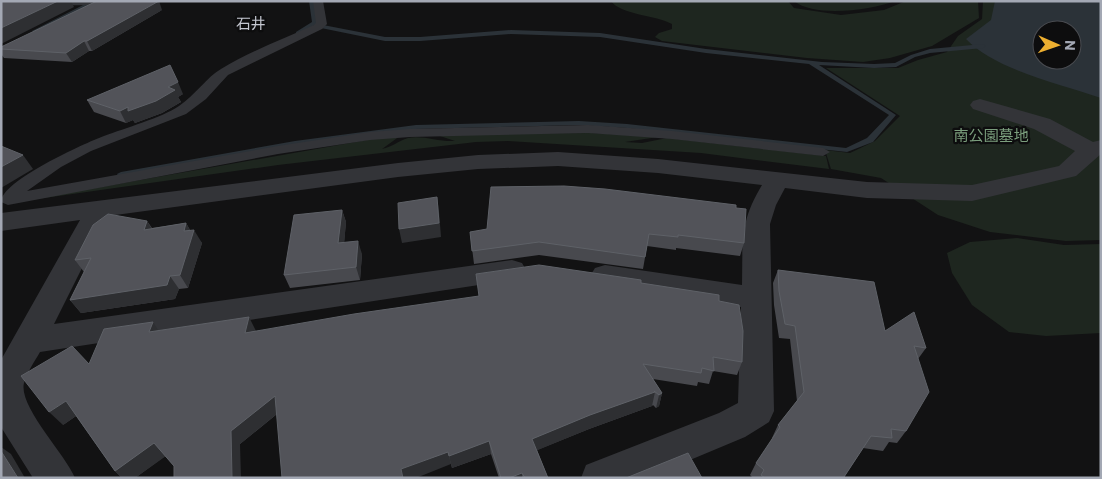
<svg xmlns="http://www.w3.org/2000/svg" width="1102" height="479" viewBox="0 0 1102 479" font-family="Commissioner,'Noto Sans JP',sans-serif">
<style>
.green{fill:#1e261f;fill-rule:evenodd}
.water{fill:#2b3238;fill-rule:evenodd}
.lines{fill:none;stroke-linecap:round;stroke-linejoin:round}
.stream{fill:#2b3238;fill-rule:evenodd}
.lane{fill:#333438;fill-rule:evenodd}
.street{fill:#333438;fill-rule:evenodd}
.wall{fill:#48494e}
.shaded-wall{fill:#2e2f32}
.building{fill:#525359;stroke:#5e6167}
.labels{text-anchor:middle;stroke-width:4.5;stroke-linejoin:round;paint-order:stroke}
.far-quarter-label{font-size:15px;fill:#c4c7d0;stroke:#0d0d0e}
.park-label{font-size:15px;fill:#7b9e7d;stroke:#0d0d0e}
</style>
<rect width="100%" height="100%" fill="#121213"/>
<g class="green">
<path d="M611,1H788L794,8L841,15L884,10L906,1H978L979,18L932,46L890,58L863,62L807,58L662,41L655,37L659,33L672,29V24C656,15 621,15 611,1Z"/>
<path d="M794,1H895C871,10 815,18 794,1Z"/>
<path d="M983,1H1101V240L1066,241L990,232L938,215L881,178L831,169L825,150L850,153L875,141L900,116L826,68H898L918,60L947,52L958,36L982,19ZM1042,30H1072V60H1042Z"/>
<path d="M591,133L658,137L625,142L642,143L667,138L826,156L829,169L701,153L508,141L476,142L278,165L16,202L384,137L400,136L382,149C392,147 398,141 408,138C423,135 439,142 455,141L434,134Z"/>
<polygon points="1017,238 1064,245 1101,244 1101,333 1046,336 1009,332 972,305 952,273 947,253 970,242"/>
</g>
<path class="water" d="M995,1H1101V98C1061,84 995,70 966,39L991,20ZM1042,30H1072V60H1042Z"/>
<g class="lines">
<g class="stream">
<polygon points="91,1 94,3 93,4 37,32 32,31"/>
<polygon points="309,1 314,1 318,23 300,34 296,34 296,32 312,22"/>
<polygon points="323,25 385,37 420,37 511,30 600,33 706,49 822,62 874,64 895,63 911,55 930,49 983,44 986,46 983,48 930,53 915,57 896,67 874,68 819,65 896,115 873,142 847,152 627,128 579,125 416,129 295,145 121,176 118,176 117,174 121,172 295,141 416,125 579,121 627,124 846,148 867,138 889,115 809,64 706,53 600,37 511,34 420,41 385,41 321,28 321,26"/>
</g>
<g class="lane">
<polygon points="1,1 108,1 108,2 103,5 1,6"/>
<path d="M313,1H323L327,24L322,29L228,75L206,99L186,114L91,151L61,167L27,191L278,146L370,132L410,129L588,125L672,131L823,148L830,152L823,156L672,139L588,133L410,137L370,140L278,154L8,205L1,202C1,181 85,143 104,136C125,128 161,118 179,106C194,96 208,76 221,69C250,51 284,39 314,25L316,23Z"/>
</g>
<path class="street" d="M980,99L1050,119L1093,142L1101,140V154L1076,176L972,201L867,198L785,188L776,205L770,224L774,411L769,422L745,437L647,478H581L586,465L719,413L738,403L741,307L605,287L595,284L590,276L595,268L605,265L742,285C743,242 739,223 762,185L658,173L558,166L478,169L398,177L108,216L54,324L512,260L522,263L526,270L522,277L512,280L40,352C35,361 27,372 24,383C18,406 65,454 75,478H33L1,427V360L80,220L1,231V213L398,163L478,155L558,152L658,159L867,182L972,185L1059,166L1075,151L1034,129L973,109L970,105L973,101Z"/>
</g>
<g class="wall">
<polygon points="162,10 92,51 89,51 72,62 4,58 1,54 1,47"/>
<polygon points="183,94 178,97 181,102 162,113 135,123 133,120 126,123 94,112 87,100"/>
<polygon points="736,208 744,243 740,256 676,248 676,250 647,246 643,269 539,255 474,264 470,232"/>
<polygon points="342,210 346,222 344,243 362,254 360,280 290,288 284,275"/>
<polygon points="147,221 152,228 186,223 190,230 202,243 188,288 179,289 175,299 81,313 70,300 84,272 75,260"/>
<polygon points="778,270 885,331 926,348 918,359 906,431 897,443 889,442 883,451 863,448 844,477 844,478 753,478 750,475 756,463 773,438 772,438 778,425 797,401 790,339 779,338 774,305 773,283"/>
<polygon points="641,283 719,301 742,362 737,375 713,371 709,384 698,382 697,386 653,379 662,393 659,406 656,408 653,405 652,406 589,429 537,450 548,478 499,478 491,454 452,468 451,464 277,414 240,444 174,466 165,456 135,478 122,478 115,471 76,416 63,425 89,364 159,331 256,331"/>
</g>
<g class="shaded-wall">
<polygon points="58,1 71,1 74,7 1,44 1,28"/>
<polygon points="159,1 162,10 92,51 87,41"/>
<polygon points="84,41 89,51 72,62 66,53"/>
<polygon points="178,82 183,94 178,97 181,102 162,113 135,123 133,120 126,123 120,111"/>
<polygon points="23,155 33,169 1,188 1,167"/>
<polygon points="437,197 439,211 441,237 402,243 399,229"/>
<polygon points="342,210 346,222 343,256 338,243"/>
<polygon points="147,221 155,234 144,230"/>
<polygon points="186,223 193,235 194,230 202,243 188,288 180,275 184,231"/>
<polygon points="358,241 362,254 360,280 356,267"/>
<polygon points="170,276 179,289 175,299 81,313 70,300"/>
<polygon points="249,317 256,331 245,333"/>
<polygon points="153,322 162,336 149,332"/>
<polygon points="655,392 652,406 589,429 533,452 532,439 590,415"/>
<polygon points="662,393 659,406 656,408 659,395"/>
<polygon points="275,396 283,409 240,444 241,478 232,478 231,431"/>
<polygon points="66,401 79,414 63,425 49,412"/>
<polygon points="489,441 491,454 452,468 449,456"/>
<polygon points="154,443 166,456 135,478 122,478 115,471"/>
<polygon points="1,447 11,454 25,478 18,478 1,451"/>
<polygon points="448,452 451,464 416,478 403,478 401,469"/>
<polygon points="522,473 522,478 509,478"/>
</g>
<g class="building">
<polygon points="1,1 58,1 1,28"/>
<polygon points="97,1 159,1 87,41 84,41 66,53 1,49 1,47"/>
<polygon points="170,65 178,82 168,87 175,90 156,101 128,111 128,107 120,111 87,100"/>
<polygon points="1,146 23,155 1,167"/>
<polygon points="564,186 605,189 736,205 736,208 746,209 744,243 678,235 678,237 649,234 645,257 539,242 472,251 470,232 487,229 491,187"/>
<polygon points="437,197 439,223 399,229 398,203"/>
<polygon points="342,210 338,243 358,241 356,267 284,275 294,215"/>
<polygon points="108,214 147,221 144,230 186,223 184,231 194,230 180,275 170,276 167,285 70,300 91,258 75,260 93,225"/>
<polygon points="539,265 641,280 641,283 719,295 719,301 739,305 743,331 742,362 713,357 714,371 702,368 701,373 643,364 662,393 659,395 654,391 655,392 590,415 532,439 548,478 525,478 522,473 509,478 501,478 489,441 449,456 448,452 401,469 403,478 282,478 275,396 231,431 232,478 174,478 174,466 154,443 115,471 66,401 49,412 21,376 72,346 89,364 104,329 153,322 149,332 249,317 245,333 354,314 479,296 476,274"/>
<polygon points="778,270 874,282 885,331 914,312 926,348 914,346 929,392 906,431 891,429 892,438 871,436 844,477 844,478 765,478 761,475 764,470 756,463 780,427 778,425 804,392 795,326 785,324 779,291"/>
<polygon points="1,451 18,478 1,478"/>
<polygon points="688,453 702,478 626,478"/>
</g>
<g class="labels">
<g class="far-quarter-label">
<text x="251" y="29">石井</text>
</g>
<g class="park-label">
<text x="991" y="141">南公園墓地</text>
</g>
</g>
<rect width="1102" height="479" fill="none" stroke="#a3a8b4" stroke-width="5"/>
<g transform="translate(1057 45) rotate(92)"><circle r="24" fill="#0d0d0e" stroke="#494b50"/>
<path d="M0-4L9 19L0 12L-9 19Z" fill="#edaf30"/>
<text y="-8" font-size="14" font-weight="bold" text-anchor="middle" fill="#a3a8b4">N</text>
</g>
</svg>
